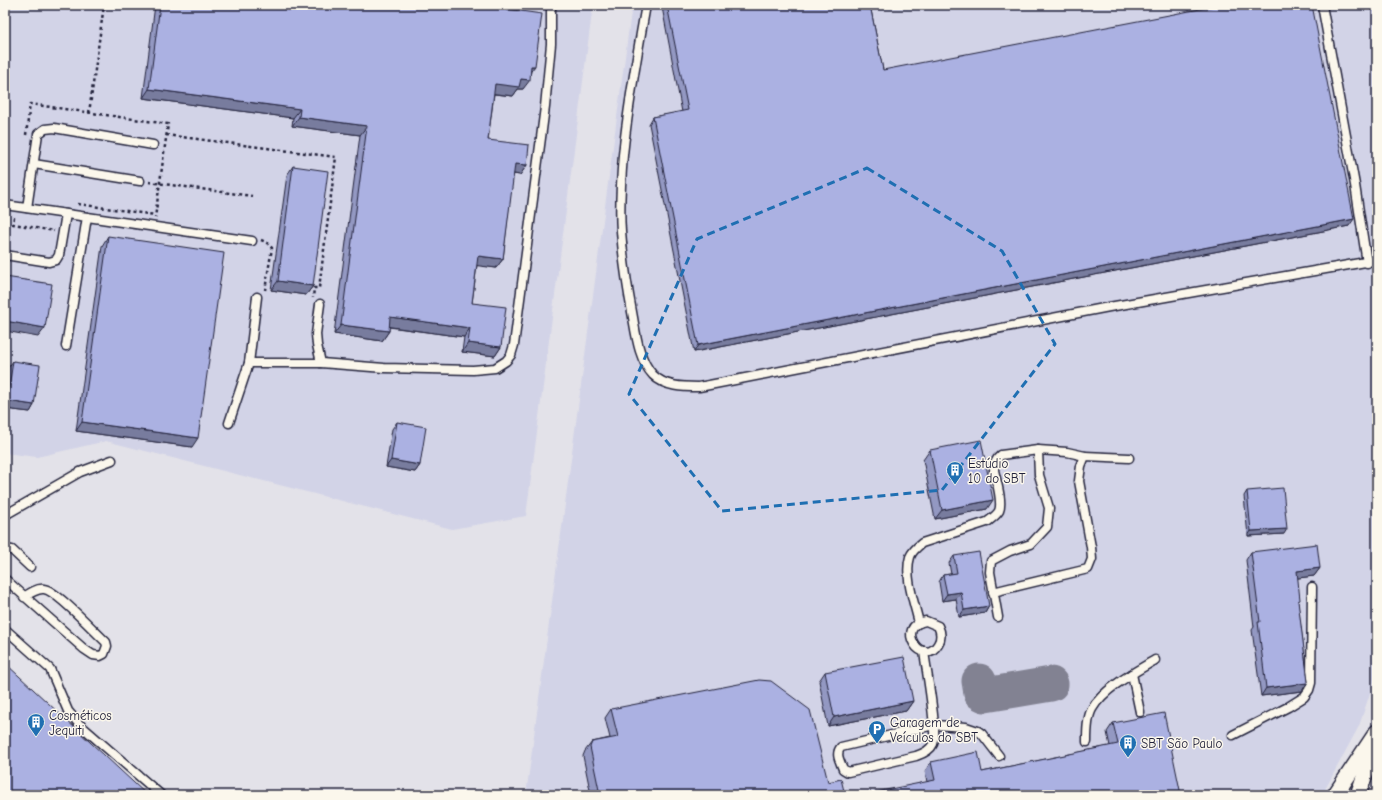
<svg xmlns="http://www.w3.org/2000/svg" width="1382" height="800" viewBox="0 0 1382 800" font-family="'Comic Neue',sans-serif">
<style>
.built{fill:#d2d3e7}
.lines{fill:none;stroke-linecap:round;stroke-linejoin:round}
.taxiway{stroke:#828292;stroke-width:35}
.lane-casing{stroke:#22223b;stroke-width:11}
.street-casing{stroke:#22223b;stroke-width:18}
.path{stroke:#22223b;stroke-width:2.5;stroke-dasharray:3 3;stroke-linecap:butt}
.lane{stroke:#fbf7ec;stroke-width:8}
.street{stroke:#fbf7ec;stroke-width:15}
.wall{fill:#9398c2;stroke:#22223b}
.shaded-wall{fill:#787c9e;stroke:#22223b}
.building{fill:#abb1e2;stroke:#22223b}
.marked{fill:none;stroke:#1f6fb2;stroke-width:3;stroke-dasharray:8 5;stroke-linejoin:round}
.labels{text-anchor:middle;stroke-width:3;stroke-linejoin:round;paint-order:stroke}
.poi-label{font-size:13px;fill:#22223b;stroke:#fbf7ec;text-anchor:start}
</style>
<rect width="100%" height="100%" fill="#e3e2e9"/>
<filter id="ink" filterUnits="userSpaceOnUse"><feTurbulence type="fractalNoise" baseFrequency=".025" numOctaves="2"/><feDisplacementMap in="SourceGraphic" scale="8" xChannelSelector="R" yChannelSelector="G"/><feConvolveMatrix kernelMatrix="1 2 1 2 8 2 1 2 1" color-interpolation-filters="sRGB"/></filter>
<g filter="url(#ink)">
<g class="built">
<polygon points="5,5 593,5 526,516 452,529 106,441 37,457 5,453"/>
<polygon points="632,5 1377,5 1377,672 1359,726 1322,795 526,795"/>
<polygon points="1377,774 1377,795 1370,795"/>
</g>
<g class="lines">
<polyline class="taxiway" points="979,681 981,693 985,695 1051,684"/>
<g class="lane-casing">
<g id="lane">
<path d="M646,5C637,55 628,105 623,155C621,180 619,206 621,231C623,258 627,285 632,312C636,333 638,359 653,375C665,387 683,387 699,387L1109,307L1377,260"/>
<polyline points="1322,5 1355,185 1367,263"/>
<polyline points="34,164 140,181"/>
<polyline points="5,205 252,241"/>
<polyline points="27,208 38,134 45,129 54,128 153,145"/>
<polyline points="5,255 49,262 56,260 59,255 66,214"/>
<polyline points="320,304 316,334 317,345 321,363"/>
<polyline points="66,346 87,217"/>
<polyline points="249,363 321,363 384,368 473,370 495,368 506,361 511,355 514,345 545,107 551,44 551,5"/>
<polyline points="229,423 249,363 257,297"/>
<polyline points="5,515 80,472 112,460"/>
<polyline points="5,549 12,550 30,567"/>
<path d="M5,579L84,649L93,655L100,656L104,654L107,646L106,642C95,632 56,590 44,589C37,588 30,593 24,597"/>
<polyline points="993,592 1088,569 1092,559 1091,547 1079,481 1081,466 1085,456 1129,458"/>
<polyline points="998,617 990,572 991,561 1010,551 1031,544 1047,527 1049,508 1039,475 1038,450 1067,452 1085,456"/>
<path d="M926,621L938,626C941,632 942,638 938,644C923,669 893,626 926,621Z"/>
<path d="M919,623C915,605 904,576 910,557C912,551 917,547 922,543L987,522C991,519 996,516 999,511C1003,502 996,480 994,470C994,464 996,459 1001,455L1038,450"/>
<polyline points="5,629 50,669 68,711 79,724 161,795"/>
<path d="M924,651C926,669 938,731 933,744C930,751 922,754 916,756L848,772L843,769C840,761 835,754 841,747L934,725L966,727L978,731L982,734L999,756"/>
<polyline points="1132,674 1140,712"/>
<polyline points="1233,735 1288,707 1304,697 1309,690 1311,683 1312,587"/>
<path d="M1087,742C1087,732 1087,718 1092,709C1104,688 1135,672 1155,660"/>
</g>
</g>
<g class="street-casing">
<g id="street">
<polyline points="1335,795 1377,732"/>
<polyline points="1358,795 1375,745"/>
</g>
</g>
<g class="path">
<polyline points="89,113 104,5"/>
<polyline points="26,135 30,104 168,124 155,218"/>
<polyline points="166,135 336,157 319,288 314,288 313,298"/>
<polyline points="149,182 252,196"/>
<polyline points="78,204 155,215"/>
<polyline points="14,217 13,224 54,231"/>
<polyline points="261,240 266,242 272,248 265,290"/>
</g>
<use href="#lane" class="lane"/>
<use href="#street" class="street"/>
</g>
<g class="wall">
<polygon points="155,5 506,5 506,9 531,72 523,89 518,89 513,96 494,94 488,140 527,165 520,175 513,174 503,259 496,268 477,265 472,303 501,347 495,356 462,352 464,337 389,327 389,331 382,341 334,334 360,135 292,126 293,118 143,98"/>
<polygon points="663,5 870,5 883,70 1349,226 694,352 649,124 653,117 682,112 662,7"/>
<polygon points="293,166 313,286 306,295 271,290 287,175"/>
<polygon points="108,236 192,447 76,431 102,246"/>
<polygon points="13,361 34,405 30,412 5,409 5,390 8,368"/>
<polygon points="397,422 420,465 415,472 386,467 392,429"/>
<polygon points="930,450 987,509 935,519 923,460"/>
<polygon points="1247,491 1284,534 1248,536 1244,496"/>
<polygon points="1251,552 1320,568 1314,576 1297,578 1298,604 1308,682 1302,691 1261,696 1252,630 1254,627 1246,560"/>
<polygon points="954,556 989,606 985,613 959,617 956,599 942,601 939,582 943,575 951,574 949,563"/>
<polygon points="825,672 913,701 906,711 828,726 819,681"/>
<polygon points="611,709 828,782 845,795 591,795 583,756 585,751 592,742 610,738 605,718"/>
<polygon points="1113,723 1181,795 927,782 925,771 931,762 982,772 1110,746 1107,732"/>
</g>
<g class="shaded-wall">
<polygon points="531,66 535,66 528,75"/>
<polygon points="521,79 530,80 523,89 518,89 513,96 488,93 495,84"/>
<polygon points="149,89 300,109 293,118 143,98"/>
<polygon points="299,117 367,126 360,135 292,126"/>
<polygon points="515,164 527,165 520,175 508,173"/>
<polygon points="1354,219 1349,226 694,352 698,345"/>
<polygon points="478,256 503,259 496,268 472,265"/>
<polygon points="278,281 313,286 306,295 271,290"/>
<polygon points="390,317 470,328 464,337 384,326"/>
<polygon points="5,321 45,328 38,337 5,331"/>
<polygon points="341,325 389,331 382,341 334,334"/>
<polygon points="468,343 501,347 495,356 462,352"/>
<polygon points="7,401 34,405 30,412 5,409 5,404"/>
<polygon points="82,422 198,438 192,447 76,431"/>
<polygon points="391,460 420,465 415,472 386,467"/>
<polygon points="993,500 987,509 935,519 942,510"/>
<polygon points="1287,529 1284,534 1248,536 1251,531"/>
<polygon points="1320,568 1314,576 1291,579 1297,571"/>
<polygon points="961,592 956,599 942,601 947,594"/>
<polygon points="989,606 985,613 959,617 964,610"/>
<polygon points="1307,683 1302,691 1261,696 1266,688"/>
<polygon points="913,701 906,711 828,726 834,717"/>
</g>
<g class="building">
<polygon points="160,5 506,5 506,9 542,14 535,66 531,66 530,80 521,79 519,87 495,84 488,140 529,145 527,165 515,164 503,259 478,256 472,303 506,307 501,347 468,343 470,328 390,317 389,331 341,325 367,126 299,117 300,109 149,89"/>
<polygon points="667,5 870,5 883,70 1221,5 1312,5 1354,219 698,345 653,117 688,110"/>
<polygon points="293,166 328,171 313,286 278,281"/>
<polygon points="108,236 224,253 198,438 82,422"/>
<polygon points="5,277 52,284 45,328 5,321"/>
<polygon points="13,361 40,365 34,405 7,401"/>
<polygon points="397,422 426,427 420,465 391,460"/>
<polygon points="981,440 993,500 942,510 930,450"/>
<polygon points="1283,488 1287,529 1251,531 1247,491"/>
<polygon points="1317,544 1320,568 1297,571 1300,600 1298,601 1308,682 1307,683 1266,688 1258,622 1260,622 1251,552"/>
<polygon points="979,552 989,606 964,610 961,592 947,594 943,575 957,573 954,556"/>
<polygon points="904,657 913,701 834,717 825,672"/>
<polygon points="5,663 147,795 5,795"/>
<polygon points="759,680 771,681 810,710 828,782 841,779 845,795 600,795 590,747 592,742 618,737 611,709"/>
<polygon points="1164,713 1181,795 861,795 935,780 931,762 978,752 982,772 1118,744 1113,723"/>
</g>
</g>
<path class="marked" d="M867,168L1002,251L1055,344L942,490L722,511L629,394L697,239Z"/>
<defs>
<g id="building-pin" transform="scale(0.9)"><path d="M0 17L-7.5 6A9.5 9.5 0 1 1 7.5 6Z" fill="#1f6fb2" stroke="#fbf7ec"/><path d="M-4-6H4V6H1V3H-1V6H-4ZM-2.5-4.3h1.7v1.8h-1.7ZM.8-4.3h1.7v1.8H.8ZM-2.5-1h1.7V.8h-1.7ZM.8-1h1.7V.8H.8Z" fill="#fff"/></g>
<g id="parking-pin" transform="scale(0.9)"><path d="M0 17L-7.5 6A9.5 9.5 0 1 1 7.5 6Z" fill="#1f6fb2" stroke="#fbf7ec"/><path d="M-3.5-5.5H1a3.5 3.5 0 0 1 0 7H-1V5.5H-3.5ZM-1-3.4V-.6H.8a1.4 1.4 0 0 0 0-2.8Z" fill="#fff"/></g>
</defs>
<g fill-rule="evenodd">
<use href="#building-pin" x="955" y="470"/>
<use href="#building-pin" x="36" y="722"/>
<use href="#parking-pin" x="877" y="729"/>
<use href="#building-pin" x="1128" y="743"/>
</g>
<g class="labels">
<g class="poi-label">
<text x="968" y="468">Estúdio<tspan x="968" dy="15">10 do SBT</tspan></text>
<text x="49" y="720">Cosméticos<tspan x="49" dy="15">Jequiti</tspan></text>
<text x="890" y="727">Garagem de<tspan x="890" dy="15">Veículos do SBT</tspan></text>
<text x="1141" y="748">SBT São Paulo</text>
</g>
</g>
<rect width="1382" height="800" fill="none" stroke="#fbf7ec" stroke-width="20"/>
<rect x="10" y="10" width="1362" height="780" fill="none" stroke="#22223b" stroke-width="1.5" filter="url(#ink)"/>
</svg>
